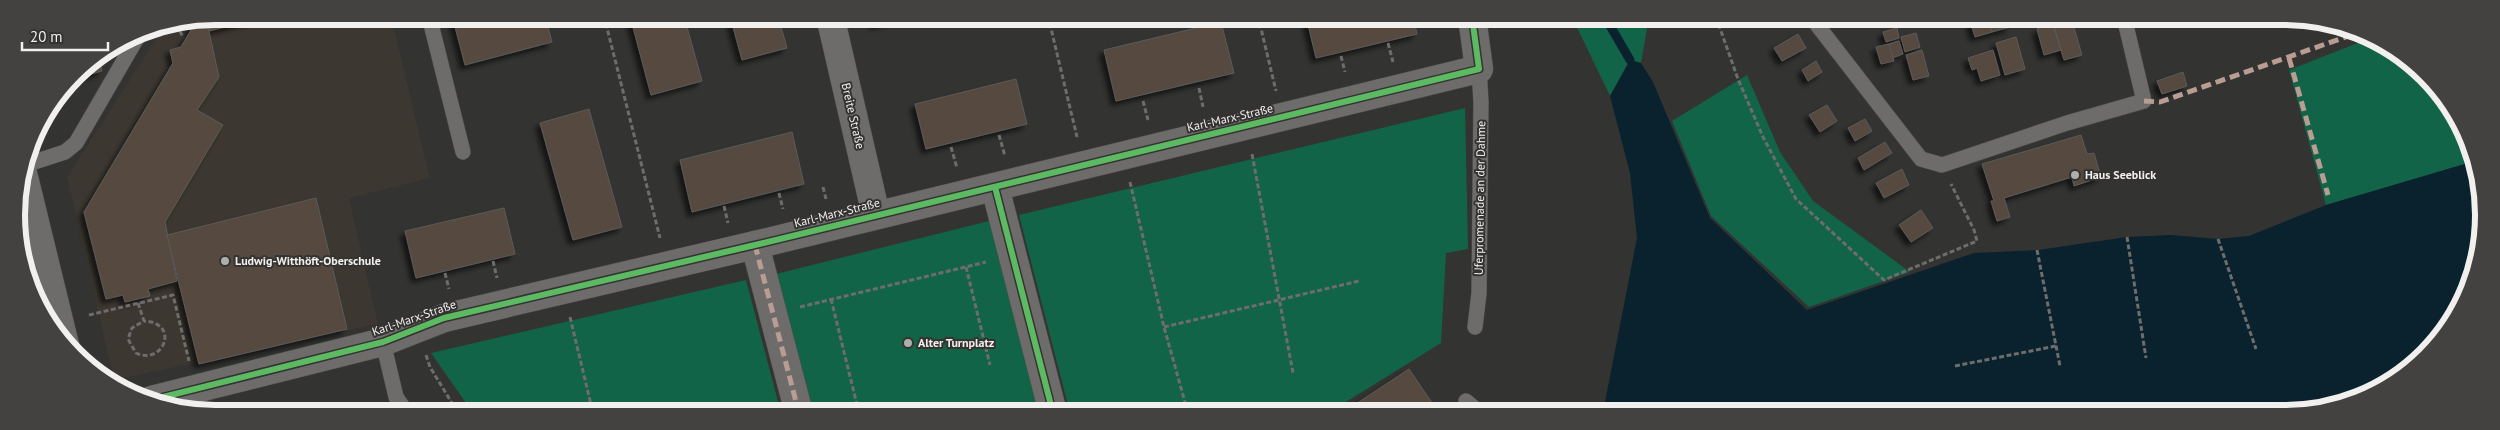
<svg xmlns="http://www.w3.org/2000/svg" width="2500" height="430" viewBox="0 0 2500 430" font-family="'PT Sans',sans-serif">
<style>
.built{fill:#3c3730}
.green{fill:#126448}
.water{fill:#09222d}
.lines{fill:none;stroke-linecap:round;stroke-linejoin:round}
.stream{stroke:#09222d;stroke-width:9}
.building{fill:#54493f;stroke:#5b5b5a;filter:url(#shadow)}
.lane-casing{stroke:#4f4e4d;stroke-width:16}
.street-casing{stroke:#4f4e4d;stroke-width:29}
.path{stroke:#6e6d6c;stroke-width:3;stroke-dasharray:5 2.5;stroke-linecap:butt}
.lane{stroke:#6d6c6b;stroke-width:15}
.street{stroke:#6d6c6b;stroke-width:28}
.quiet{stroke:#b99d93;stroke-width:5;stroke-dasharray:10 5;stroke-linecap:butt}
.cycleway-casing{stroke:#343331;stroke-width:9}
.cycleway{stroke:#5cba63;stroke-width:6}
.poi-dot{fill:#aeaeac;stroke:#343331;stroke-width:2}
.labels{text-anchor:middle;stroke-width:4;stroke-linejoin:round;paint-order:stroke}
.street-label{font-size:12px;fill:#f1f0ee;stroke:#343331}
.poi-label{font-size:12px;font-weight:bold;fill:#f1f0ee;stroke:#343331;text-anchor:start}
.rim{fill:none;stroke:#f1f0ee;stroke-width:6}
</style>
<defs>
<filter id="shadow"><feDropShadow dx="-4.5" dy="4.5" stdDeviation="2.5" flood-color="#0009"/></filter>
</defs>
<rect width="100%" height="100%" fill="#333332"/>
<polygon class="built" points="215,16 391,16 430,178 349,198 378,324 114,380 67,177 160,33 159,27"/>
<g class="green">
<polygon points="1572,17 1649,17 1641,63 1630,60 1610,96"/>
<polygon points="2373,37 2435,84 2473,151 2475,161 2326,205 2289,70"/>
<polygon points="1747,75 1780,152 1813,201 1910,272 1809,307 1711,216 1672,121"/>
<polygon points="1465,108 1468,249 1446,253 1441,343 1328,413 1070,413 1019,215"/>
<polygon points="993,220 1042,413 809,413 776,274"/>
<polygon points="746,280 781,413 473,413 431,353"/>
</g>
<polygon class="water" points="1630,60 1641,63 1653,82 1710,218 1807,310 1974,253 2038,250 2127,237 2171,235 2218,239 2249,236 2326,205 2475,161 2483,228 2463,303 2425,356 2361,399 2298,413 1589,413 1605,402 1637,238 1630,173 1610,96"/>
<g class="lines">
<polyline class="stream" points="1605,17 1630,60"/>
</g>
<g class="building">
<polygon points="215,16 269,16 209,31 206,18"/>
<polygon points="463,16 545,16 552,42 465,65 453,19"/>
<polygon points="630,16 684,16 702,81 651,95"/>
<polygon points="730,16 778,16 787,48 742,60"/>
<polygon points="872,16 908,16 874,25"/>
<polygon points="1306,16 1413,17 1417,34 1316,58"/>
<polygon points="1969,17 1988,17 1992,32 1975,37"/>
<polygon points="1988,17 2007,17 2010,27 1992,32"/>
<polygon points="2062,17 2071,17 2082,55 2064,60 2052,20"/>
<polygon points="206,18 219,77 197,110 223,125 165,222 177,281 148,289 150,296 125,302 123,295 106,299 84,212 173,63 170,50 181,47 191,30 190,21"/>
<polygon points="1221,22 1234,73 1116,101 1104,50"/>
<polygon points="2053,25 2061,50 2044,55 2037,29"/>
<polygon points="1897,28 1899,38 1886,42 1883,32"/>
<polygon points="1916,33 1920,47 1905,52 1901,37"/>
<polygon points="1798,34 1806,48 1782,61 1774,48"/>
<polygon points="2016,37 2025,69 2005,75 1996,43"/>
<polygon points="1899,41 1903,54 1892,58 1889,44"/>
<polygon points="1889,44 1894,61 1881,64 1876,47"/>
<polygon points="1922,50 1929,76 1913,80 1906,55"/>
<polygon points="1993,50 2000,75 1981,81 1977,68 1972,70 1968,58"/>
<polygon points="99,58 102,71 72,79 75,74"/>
<polygon points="1816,61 1822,72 1808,81 1802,70"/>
<polygon points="2183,72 2187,86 2162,94 2157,81"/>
<polygon points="1016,79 1027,124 926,149 915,104"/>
<polygon points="1827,105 1837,121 1820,132 1809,115"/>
<polygon points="589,109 622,227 573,240 540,123"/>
<polygon points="1865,119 1872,131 1855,141 1848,128"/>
<polygon points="792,132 804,184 692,212 680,160"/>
<polygon points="2081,135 2087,154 2094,153 2101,177 2074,186 2072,177 2004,198 2010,217 1997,221 1991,201 1994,201 1982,164"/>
<polygon points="1885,142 1892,153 1864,170 1858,158"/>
<polygon points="1902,169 1909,185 1884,198 1876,183"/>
<polygon points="316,198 347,329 199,364 167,235"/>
<polygon points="504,208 515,254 416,278 405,231"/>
<polygon points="1921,210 1933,228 1911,242 1899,225"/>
<polygon points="1409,369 1439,413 1342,413"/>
</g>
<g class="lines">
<g class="lane-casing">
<g id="lane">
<polyline points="429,16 463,152"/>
<polyline points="1811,17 1921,159 1942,165 2067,123 2144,101 2124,17"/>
<polyline points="25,165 65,152 76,143 141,31"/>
<polyline points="1475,327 1479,293 1481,102 1479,69"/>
<polyline points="383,342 396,397 407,413"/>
<polyline points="1466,401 1480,413"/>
</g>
</g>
<g class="street-casing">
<g id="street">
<polyline points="830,16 876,215"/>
<polyline points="23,173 65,345"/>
<polyline points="995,187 1053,413"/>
<polyline points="755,245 799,413"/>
<polyline points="151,400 383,342 444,318 755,245 1479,69 1472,17"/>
</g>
</g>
<g class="path">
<polyline points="604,16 660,238"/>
<polyline points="1048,16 1077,137"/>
<polyline points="1258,16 1276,91"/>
<polyline points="1716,17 1738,79 1763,137 1796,199 1884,280 1977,241 1974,230 1951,184"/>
<polyline points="177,24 183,38"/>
<polyline points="1388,43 1393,62"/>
<polyline points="1341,56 1345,72"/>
<polyline points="1199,88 1203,107"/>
<polyline points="1143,101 1148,120"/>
<polyline points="999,135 1005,156"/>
<polyline points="951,147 957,168"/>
<polyline points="1252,154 1293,373"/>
<polyline points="1130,182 1164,327 1188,413"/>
<polyline points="823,187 826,199"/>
<polyline points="779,193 783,209"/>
<polyline points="724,206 728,223"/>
<polyline points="2127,237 2146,358"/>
<polyline points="2218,239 2256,349"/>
<polyline points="2037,250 2060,366"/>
<polyline points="493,261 497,278"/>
<polyline points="966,267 990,365"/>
<polyline points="445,273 449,289"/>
<polyline points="831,299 859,413"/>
<path d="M138,303L144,321L132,328L128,339L136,353C163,366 181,323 144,321"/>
<polyline points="800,307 986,262"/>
<polyline points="89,315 173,295 189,361"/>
<polyline points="570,317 593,413"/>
<polyline points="1164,327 1359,281"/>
<polyline points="426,355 430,367 458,413"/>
<polyline points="1955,366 2056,346"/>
</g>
<use href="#lane" class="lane"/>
<use href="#street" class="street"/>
<g class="quiet">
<polyline points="2289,58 2328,195"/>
<polyline points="2144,101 2160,102 2357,33"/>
<polyline points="755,245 799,413"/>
</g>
<g class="cycleway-casing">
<g id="cycleway">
<polyline points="995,187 1053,413"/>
<polyline points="151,400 383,342 444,318 755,245 1479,69 1472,17"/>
</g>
</g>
<use href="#cycleway" class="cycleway"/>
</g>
<g class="poi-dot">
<circle cx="2075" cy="175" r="5"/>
<circle cx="225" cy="261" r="5"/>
<circle cx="908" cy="343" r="5"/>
</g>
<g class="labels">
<g class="street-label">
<text transform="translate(853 116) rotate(77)" y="4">Breite Straße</text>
<text transform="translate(1230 118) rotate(-13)" y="4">Karl-Marx-Straße</text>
<text transform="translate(1480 198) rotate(-89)" y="4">Uferpromenade an der Dahme</text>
<text transform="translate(837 213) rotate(-14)" y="4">Karl-Marx-Straße</text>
<text transform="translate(414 318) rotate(-19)" y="4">Karl-Marx-Straße</text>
</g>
<g class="poi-label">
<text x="2085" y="179">Haus Seeblick</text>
<text x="235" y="265">Ludwig-Witthöft-Oberschule</text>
<text x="918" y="347">Alter Turnplatz</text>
</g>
</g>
<path d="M0 0H2500V430H0ZM215 25H2285A190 190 0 0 1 2475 215V215A190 190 0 0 1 2285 405H215A190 190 0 0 1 25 215V215A190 190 0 0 1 215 25Z" fill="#434240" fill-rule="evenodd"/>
<path class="rim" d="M215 25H2285A190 190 0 0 1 2475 215V215A190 190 0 0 1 2285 405H215A190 190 0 0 1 25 215V215A190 190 0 0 1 215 25Z"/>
<path d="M22 42v8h86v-8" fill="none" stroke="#f1f0ee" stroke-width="2.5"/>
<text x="30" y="42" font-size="15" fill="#f1f0ee" stroke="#343331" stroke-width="4" paint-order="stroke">20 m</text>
</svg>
